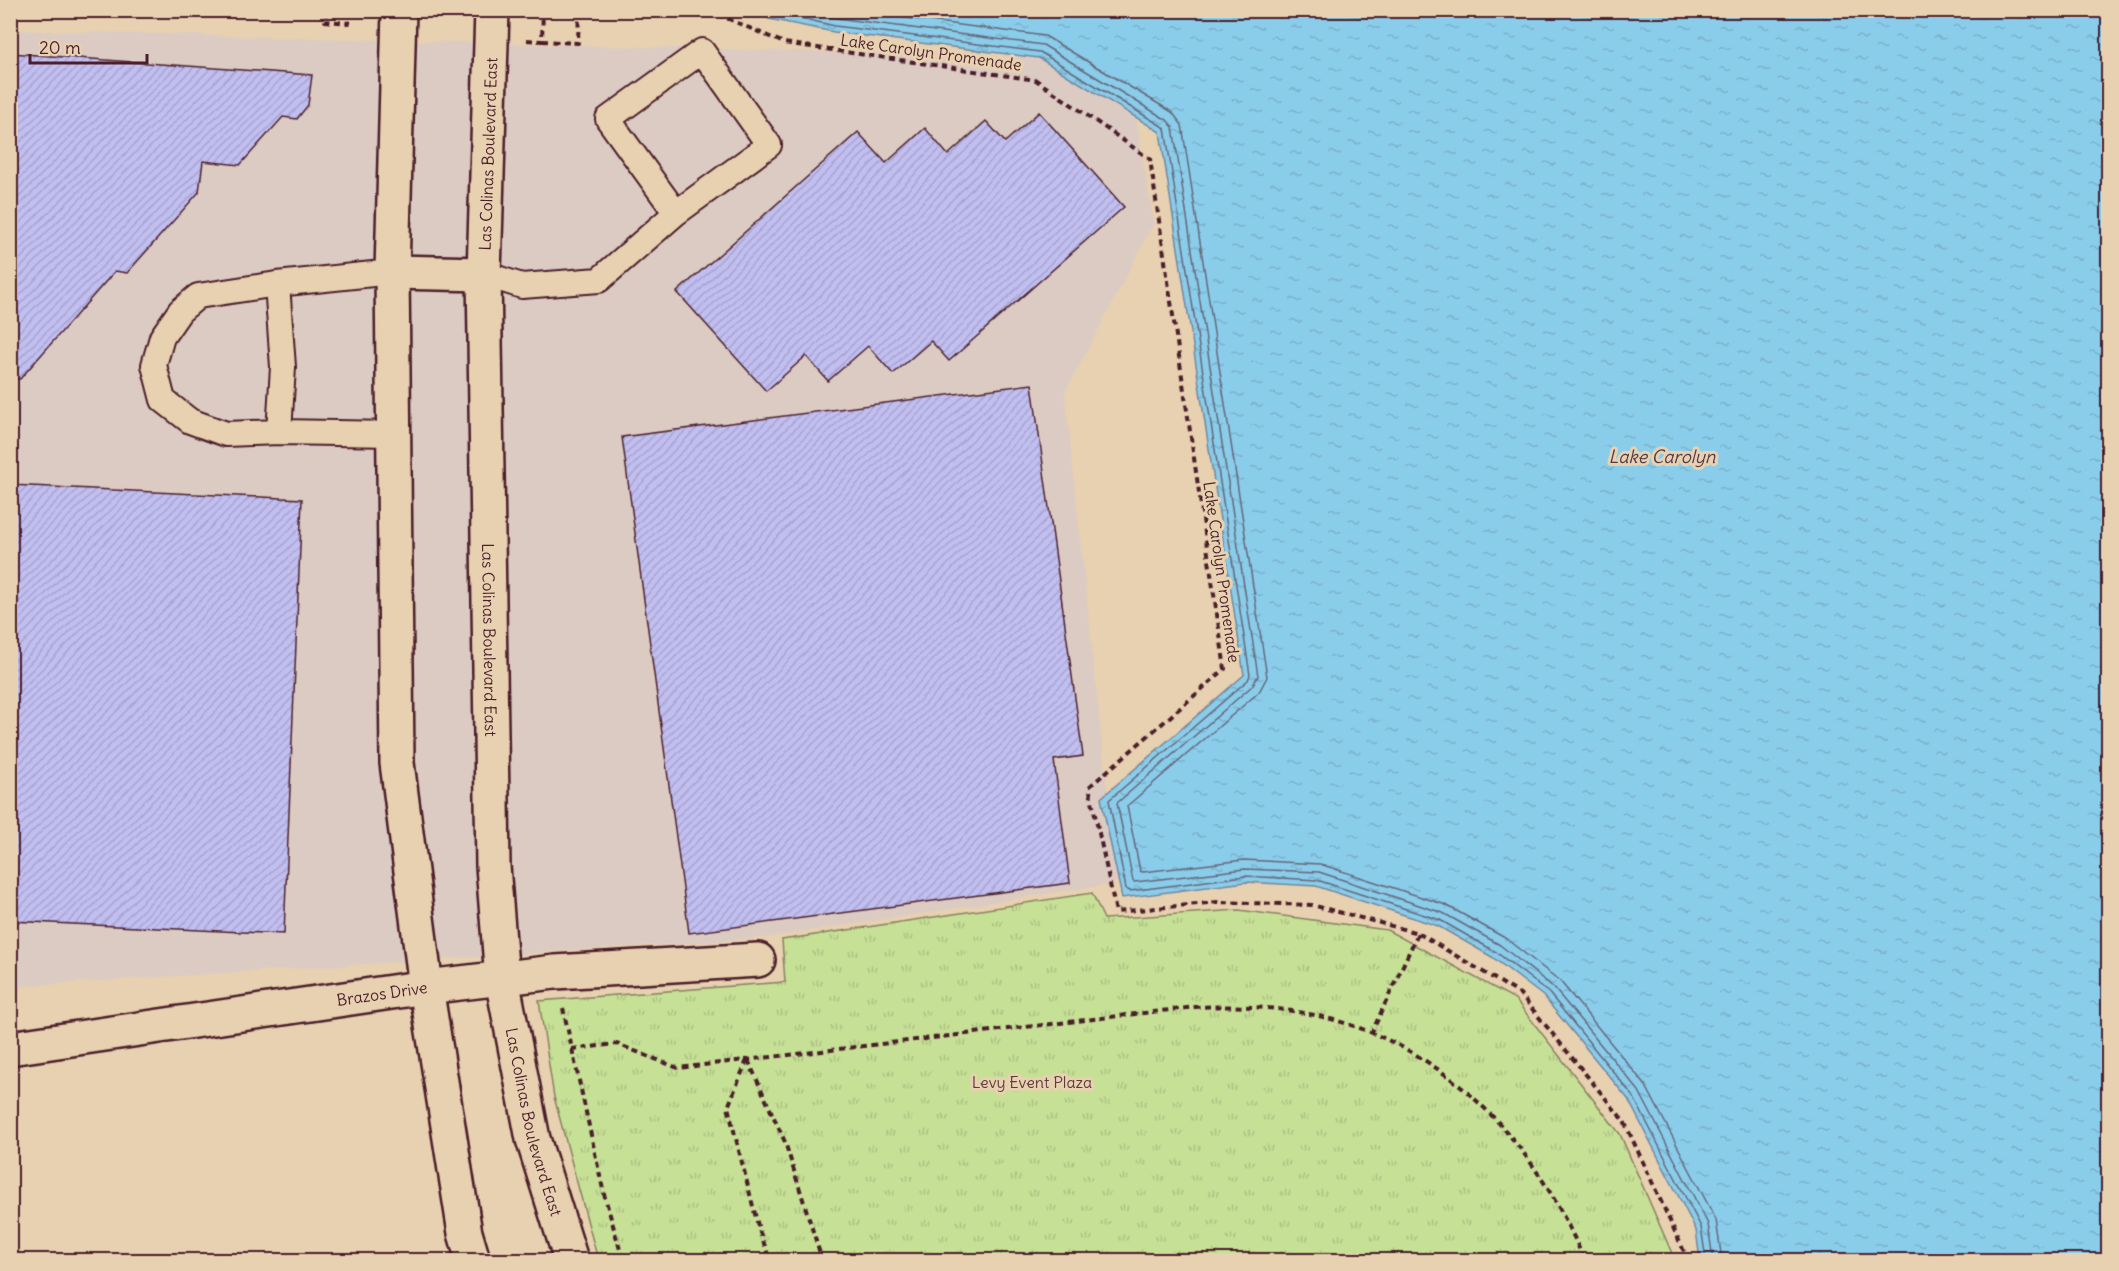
<svg xmlns="http://www.w3.org/2000/svg" width="2119" height="1271" viewBox="0 0 2119 1271" font-family="Delius,sans-serif">
<style>
.built{fill:#dccbc3}
.grass{fill:url(#grass-tufts);stroke:#888060;stroke-width:1.5}
.water{fill:url(#water-ripples);stroke:#70879e;stroke-width:1.5}
.lines{fill:none;stroke-linecap:round;stroke-linejoin:round}
.shore{stroke:#646578;stroke-width:1.5}
.building{fill:url(#building-hatch);stroke:#4a1f2b;stroke-width:1.5}
.service-casing{stroke:#4a1f2b;stroke-width:28}
.minor-casing{stroke:#4a1f2b;stroke-width:38}
.secondary-casing{stroke:#4a1f2b;stroke-width:38}
.path{stroke:#4a1f2b;stroke-width:4;stroke-dasharray:6 4.5;stroke-linecap:butt}
.service{stroke:#e8d1b0;stroke-width:24}
.minor{stroke:#e8d1b0;stroke-width:33}
.secondary{stroke:#e8d1b0;stroke-width:33}
.labels{text-anchor:middle;stroke-width:6;stroke-linejoin:round;paint-order:stroke}
.street-label{font-size:16px;fill:#4a1f2b;stroke:#e8d1b0}
.park-label{font-size:16px;fill:#5d3c3b;stroke:#e8d1b0}
.water-label{font-size:18px;font-style:italic;fill:#543948;stroke:#e8d1b0}
</style>
<defs>
<pattern id="grass-tufts" width="24" height="20" patternUnits="userSpaceOnUse" patternTransform="scale(1.5)"><rect width="24" height="20" fill="#c6e096"/><path d="M3 7l-1-3M5 7V3M7 7l1-3M15 17l-1-3M17 17v-4M19 17l1-3" fill="none" stroke="#acc081"/></pattern>
<pattern id="water-ripples" width="26" height="14" patternUnits="userSpaceOnUse" patternTransform="scale(1.5)"><rect width="26" height="14" fill="#8acdeb"/><path d="M2 4q2-2 4 0t4 0M15 11q2-2 4 0t4 0" fill="none" stroke="#79b0ca"/></pattern>
<pattern id="building-hatch" width="6" height="6" patternUnits="userSpaceOnUse" patternTransform="scale(1.5)"><rect width="6" height="6" fill="#c1bef0"/><path d="M-1 1l2-2M0 6l6-6M5 7l2-2" fill="none" stroke="#a7a3ce"/></pattern>
</defs>
<rect width="100%" height="100%" fill="#e8d1b0"/>
<filter id="ink" filterUnits="userSpaceOnUse"><feTurbulence type="fractalNoise" baseFrequency=".0167" numOctaves="2"/><feDisplacementMap in="SourceGraphic" scale="12" xChannelSelector="R" yChannelSelector="G"/><feConvolveMatrix kernelMatrix="1 2 1 2 8 2 1 2 1" color-interpolation-filters="sRGB"/></filter>
<g filter="url(#ink)">
<polygon class="built" points="11,30 1126,60 1154,223 1065,393 1117,883 764,938 11,987"/>
<polygon class="grass" points="1092,893 1104,919 1239,910 1387,930 1515,999 1620,1134 1671,1251 1673,1260 598,1260 554,1097 539,1001 785,982 782,940"/>
<polygon class="water" points="751,11 2108,11 2108,1260 1700,1260 1696,1230 1628,1099 1543,996 1492,957 1438,926 1316,886 1246,882 1122,898 1101,798 1244,675 1160,132 1039,58 834,32 769,19"/>
<g class="lines">
<g class="shore">
<polyline points="765,10 835,26 1040,52 1165,128 1250,675 1248,680 1109,800 1126,889 1130,891 1245,876 1317,880 1440,920 1496,952 1548,992 1633,1096 1701,1227 1706,1260"/>
<polyline points="797,10 836,18 1043,45 1167,120 1173,127 1258,676 1252,686 1117,803 1133,881 1135,882 1245,869 1319,872 1443,913 1500,945 1553,987 1639,1091 1708,1224 1713,1260"/>
<polyline points="845,10 1045,36 1172,112 1182,125 1267,677 1259,692 1127,806 1140,871 1143,872 1244,860 1320,864 1446,905 1505,938 1560,981 1646,1086 1716,1220 1722,1260"/>
</g>
</g>
<g class="building">
<polygon points="10,53 312,75 308,105 297,119 283,117 240,165 203,161 199,192 127,273 115,271 20,379 10,378"/>
<polygon points="1039,112 1124,207 949,361 931,341 893,374 868,346 828,381 806,356 766,391 677,292 858,132 886,163 925,128 948,155 986,121 1005,142"/>
<polygon points="1032,384 1083,756 1054,760 1070,883 689,933 622,437"/>
<polygon points="10,485 302,499 284,934 10,921"/>
</g>
<g class="lines">
<g class="service-casing">
<g id="service">
<polyline points="392,272 277,284 198,296 180,311 162,337 154,365 163,400 190,421 226,434 279,432 393,434"/>
<polyline points="484,274 522,286 599,280 676,213 769,145 702,51 608,119 676,213"/>
<polyline points="277,284 283,367 279,432"/>
</g>
</g>
<g class="minor-casing">
<g id="minor">
<path id="s1" d="M10,1048L426,987L555,972L758,960"/>
</g>
</g>
<g class="secondary-casing">
<g id="secondary">
<polyline points="399,10 392,272 397,763 426,987 465,1233 473,1260"/>
<path id="s2" d="M492,10L484,274L493,866L502,979L533,1139L571,1260"/>
<polyline points="392,272 484,274"/>
</g>
</g>
<g class="path">
<polyline points="326,10 325,21 349,23 350,10"/>
<polyline points="708,10 784,43 1036,80 1150,159 1225,669 1089,787 1116,912 1218,902 1312,905 1418,933 1520,994 1624,1121 1688,1260"/>
<polyline points="527,40 542,41 543,10"/>
<polyline points="542,41 578,43 579,10"/>
<polyline points="563,1008 604,1194 623,1260"/>
<polyline points="1371,1034 1418,933"/>
<path d="M572,1049L617,1044L678,1068L1195,1007C1222,1006 1249,1006 1277,1009C1425,1025 1529,1127 1584,1260"/>
<polyline points="747,1060 728,1107 759,1230 770,1260"/>
<polyline points="748,1060 785,1142 822,1260"/>
</g>
<use href="#service" class="service"/>
<use href="#minor" class="minor"/>
<use href="#secondary" class="secondary"/>
</g>
</g>
<g class="labels">
<g class="street-label">
<text transform="translate(931 52) rotate(8)" y="6">Lake Carolyn Promenade</text>
<text transform="translate(488 154) rotate(-88)" y="6">Las Colinas Boulevard East</text>
<text transform="translate(1222 572) rotate(82)" y="6">Lake Carolyn Promenade</text>
<text dy="6" stroke="none"><textPath href="#s2" startOffset="630">Las Colinas Boulevard East</textPath></text>
<text dy="6" stroke="none"><textPath href="#s1" startOffset="376">Brazos Drive</textPath></text>
<text dy="6" stroke="none"><textPath href="#s2" startOffset="1116">Las Colinas Boulevard East</textPath></text>
</g>
<g class="park-label">
<text x="1032" y="1088">Levy Event Plaza</text>
</g>
<g class="water-label">
<text x="1662" y="463">Lake Carolyn</text>
</g>
</g>
<rect width="2119" height="1271" fill="none" stroke="#e8d1b0" stroke-width="36"/>
<rect x="18" y="18" width="2083" height="1235" fill="none" stroke="#4a1f2b" stroke-width="2" filter="url(#ink)"/>
<path d="M30 54v9h117v-9" fill="none" stroke="#4a1f2b" stroke-width="3"/>
<text x="39" y="54" font-size="18" fill="#4a1f2b" stroke="#e8d1b0" stroke-width="4.5" paint-order="stroke">20 m</text>
</svg>
